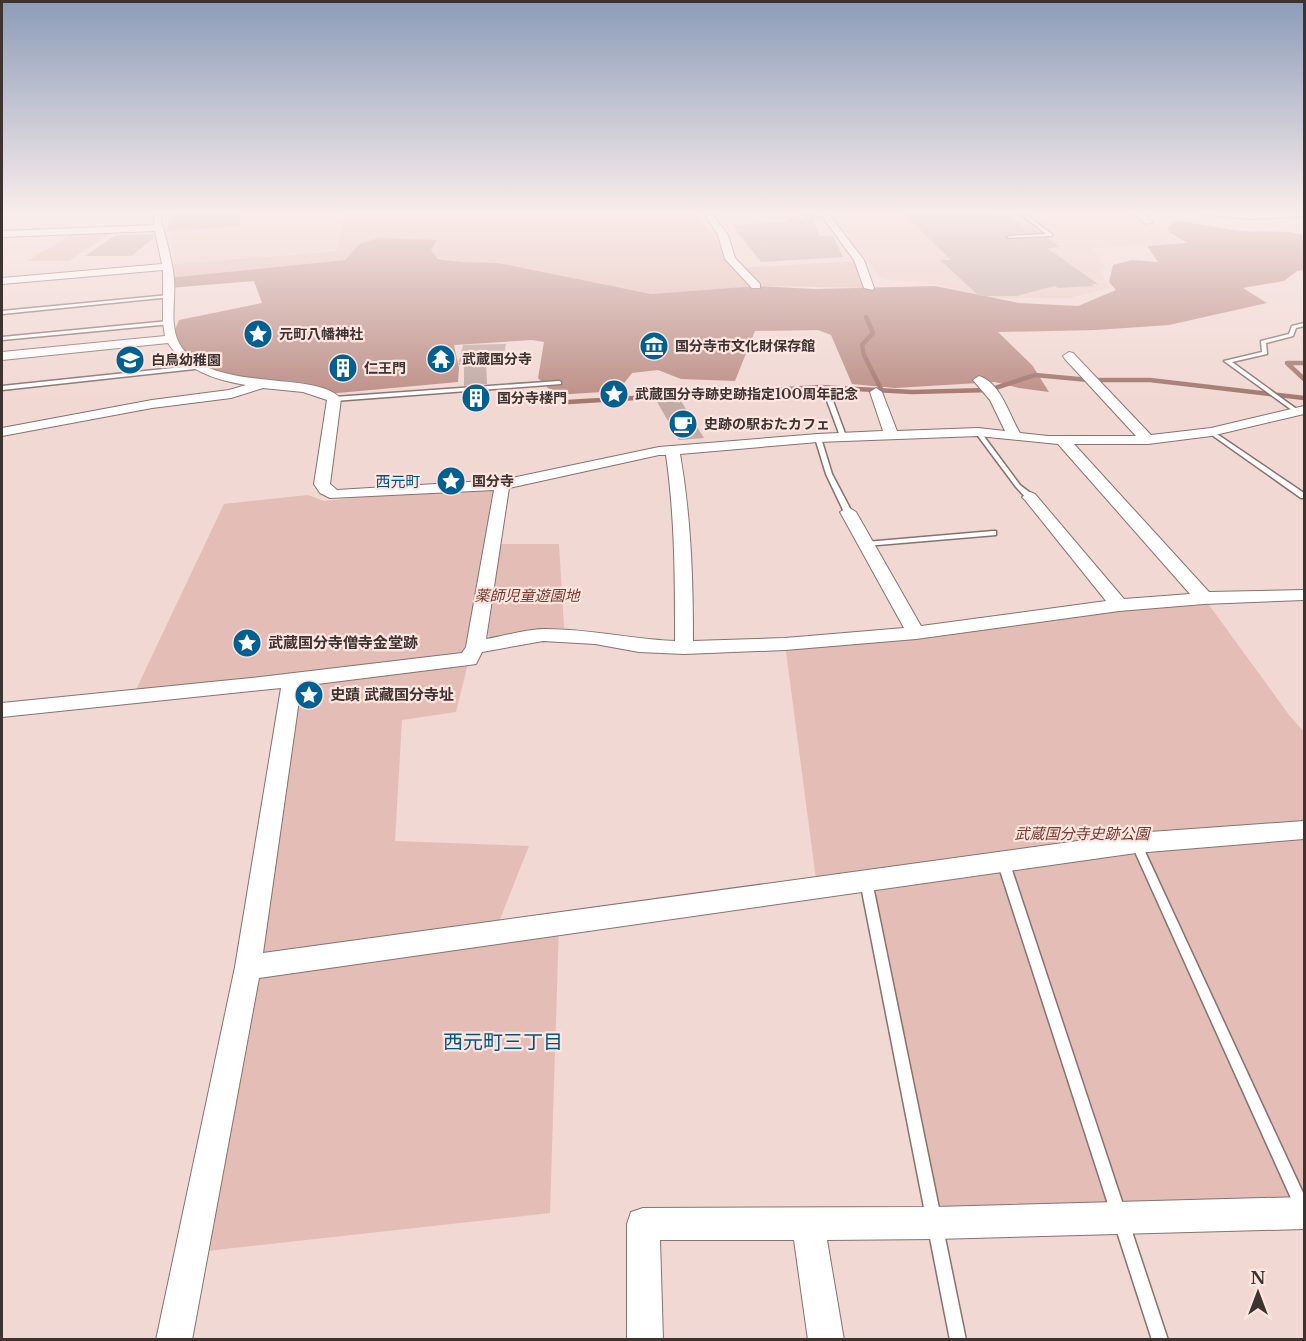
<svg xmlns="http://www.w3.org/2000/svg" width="1306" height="1341" viewBox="0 0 1306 1341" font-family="'Libre Baskerville','Noto Sans JP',serif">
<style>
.built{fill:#edcbc5}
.green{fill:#e3bdb6}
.forest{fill:#bc8f87}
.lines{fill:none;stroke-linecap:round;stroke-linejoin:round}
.stream{stroke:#a37870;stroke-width:4.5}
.building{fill:#c2aaa5}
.lane-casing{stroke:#88726e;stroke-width:3}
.street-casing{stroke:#88726e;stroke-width:2}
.lane{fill:#fff;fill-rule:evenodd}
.street{fill:#fff;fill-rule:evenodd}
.labels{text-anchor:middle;stroke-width:4.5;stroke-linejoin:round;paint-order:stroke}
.far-poi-label{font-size:14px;font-weight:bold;fill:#3d3432;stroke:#ffe5e0;text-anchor:start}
.far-quarter-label{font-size:15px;fill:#005681;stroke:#ffe5e0}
.park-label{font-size:15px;font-style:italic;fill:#74382f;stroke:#ffe5e0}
.poi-label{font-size:15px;font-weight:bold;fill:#3d3432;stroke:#ffe5e0;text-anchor:start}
.near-neighbourhood-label{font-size:20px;fill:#005681;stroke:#ffe5e0}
</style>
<rect width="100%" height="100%" fill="#f1d8d3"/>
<g class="built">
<polygon points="169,212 344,212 335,250 176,264 168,218"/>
<polygon points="828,212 1133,212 1181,243 1093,248 1105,266 1100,271 1110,288 1069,298 992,298 934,284 882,279"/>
</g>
<g class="green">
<polygon points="345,212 695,212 737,268 859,261 869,288 756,286 651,294 438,258 431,250 437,240 359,244 345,260 169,278 166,265 336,251"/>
<polygon points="117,229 69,261 27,261 77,231"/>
<polygon points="470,486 493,489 495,492 469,659 456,712 402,720 395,841 529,846 495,932 559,924 550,1213 189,1253 292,681 133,696 224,504 308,495 324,501"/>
<polygon points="500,544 559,544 564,628 532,630 490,639 488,634"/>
<polygon points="1204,598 1289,715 1304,732 1304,1213 935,1223 866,881 817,887 785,644"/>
</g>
<polygon class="forest" points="1174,220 1240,231 1290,232 1304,235 1304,270 1297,271 1284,281 1243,288 1267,303 1169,325 1096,330 998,332 1032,365 1049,392 1019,388 995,382 895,388 852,384 831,335 818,330 755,331 735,381 681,379 658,370 632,373 618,391 555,395 538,378 544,342 532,340 454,345 459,368 458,382 327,394 261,384 202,367 171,339 179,320 262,303 254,281 169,288 168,278 345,260 359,244 379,238 437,240 431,250 438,259 462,262 498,263 651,294 756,286 815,289 935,286 1019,303 1078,306 1116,290 1109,282 1113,265 1132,260 1158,262 1147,246 1187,243 1167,230"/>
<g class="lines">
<g class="stream">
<polyline points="866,317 873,333 862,345 864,355 882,391"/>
<polyline points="1304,363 1287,363 1304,379"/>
<polyline points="568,402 820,387 912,392 989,390 1035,375 1089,380 1150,380 1304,398"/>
</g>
</g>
<g class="building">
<polygon points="175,212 239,212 240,226 166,231"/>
<polygon points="902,212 989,212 997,216 1009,215 1024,227 1033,228 1039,232 1009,234 1005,240 1047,238 1060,247 1047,248 1098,284 1091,284 1094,286 1058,288 1055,286 1016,296 979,296 940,260 951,260"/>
<polygon points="786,218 813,219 820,236 833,236 843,257 761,262 732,225 787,222"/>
<polygon points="153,234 154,238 131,256 85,256 116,235"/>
<polygon points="506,344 502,364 486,364 487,384 464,386 464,365 458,365 463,345"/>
<polygon points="487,392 488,402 464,404 464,394"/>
<polygon points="679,398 704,438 679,440 656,400"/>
</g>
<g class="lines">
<g class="lane-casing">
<g id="lane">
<polygon points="1018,212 1022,212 1052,234 1052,236 1007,238 1009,236 1046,234"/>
<polygon points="826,214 827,216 807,217 805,216"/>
<polygon points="169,295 171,296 171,297 2,314 2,311"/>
<polygon points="169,321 172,323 171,324 2,340 2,337"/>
<polygon points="1304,323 1304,326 1296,328 1293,336 1266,343 1267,354 1232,362 1298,410 1299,411 1296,413 1224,361 1262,352 1261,341 1289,334 1292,326"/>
<polygon points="202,365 205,367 204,368 2,390 2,386"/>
<polygon points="559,381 561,382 561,384 334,401 331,399 334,397"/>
<polygon points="826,388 829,390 846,436 845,437 840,436 823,390"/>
<polygon points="978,430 980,431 1020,485 1033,495 1033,499 1027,499 1016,487 975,432"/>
<polygon points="1211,430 1304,493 1304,498 1301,498 1209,433 1209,431"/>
<polygon points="818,436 821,438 832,474 852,512 851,514 848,514 844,512 826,474 815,438"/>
<polygon points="993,531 996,531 996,535 866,546 862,544 866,542"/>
<polygon points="1136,839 1140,840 1141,843 1304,1195 1304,1218 1299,1216 1131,843 1132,840"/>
<polygon points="1003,856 1007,858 1009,861 1168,1340 1152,1340 997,861 999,858"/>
<polygon points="866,876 870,878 872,881 966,1340 950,1340 860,881 862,878"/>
</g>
</g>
<g class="street-casing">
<g id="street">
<path d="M154,212H162L161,220C166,239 172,259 174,279C176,299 169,323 179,343C208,395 317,369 341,399L330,484L337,490L502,480L659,447L818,434L883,431L870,392L876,388L882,392L897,431L978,428L1005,431L990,400L973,380L979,376C1001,383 1009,415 1020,433L1048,436H1136L1065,359L1063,356L1069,352L1073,353L1151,435L1211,428L1304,406V414L1211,436L1148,444H1074L1209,592L1304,590V600L1204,604L1119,611L916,639L785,650L684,654L639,652L595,644L543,641L482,652L476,664L469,665L301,686L263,953L1136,833L1304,821V839L1136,853L259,978L192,1340H156L235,967L281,688L2,717V703L251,678L462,653L466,647L494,490L330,498L320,493L314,484L327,400L303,392L263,388L231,398L152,408L2,436V428L152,400L229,390L246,385C215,380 185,370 168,343L2,360V352L165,336L163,323V270L2,284V278L162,264L155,231L2,237V231L154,225ZM978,436L1058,444L1190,594L1124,599L1035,494L1030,492L1022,497L1025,500L1106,601L921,626L856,512L848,507L840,512L904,628L785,638L693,641C693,578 691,517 680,454L818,442ZM659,455H666C675,517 675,578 675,641C631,639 589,629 545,629C526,629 505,636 486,639L509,488Z"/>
<polygon points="703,212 711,212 728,235 735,258 760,284 760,288 752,288 725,259 718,235"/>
<polygon points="819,212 827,212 864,260 874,288 873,290 864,288 854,260"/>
<polygon points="1132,212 1141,212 1153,222 1146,224"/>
<polygon points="1204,212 1304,212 1304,216 1253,219 1208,215"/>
<polygon points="1304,1197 1304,1229 935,1239 827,1240 844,1340 808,1340 794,1240 660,1240 663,1340 627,1340 627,1224 631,1212 643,1208 935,1207"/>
</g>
</g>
<use href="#lane" class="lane"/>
<use href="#street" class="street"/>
</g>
<linearGradient id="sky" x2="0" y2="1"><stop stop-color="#8c9cb8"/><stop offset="0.53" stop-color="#f9edeb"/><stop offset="1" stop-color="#f9edeb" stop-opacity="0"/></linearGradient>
<rect width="1306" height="400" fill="url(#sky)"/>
<defs>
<g id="sight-disc" transform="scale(1.5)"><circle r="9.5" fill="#006191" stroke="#ffe5e0"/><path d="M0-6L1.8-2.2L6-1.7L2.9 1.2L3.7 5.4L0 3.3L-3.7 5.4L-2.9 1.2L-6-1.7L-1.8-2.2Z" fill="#fff"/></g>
<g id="museum-disc" transform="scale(1.5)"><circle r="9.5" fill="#006191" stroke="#ffe5e0"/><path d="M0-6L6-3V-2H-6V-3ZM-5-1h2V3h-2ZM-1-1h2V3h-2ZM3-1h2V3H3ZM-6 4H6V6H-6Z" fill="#fff"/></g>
<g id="temple-disc" transform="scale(1.5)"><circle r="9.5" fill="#006191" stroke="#ffe5e0"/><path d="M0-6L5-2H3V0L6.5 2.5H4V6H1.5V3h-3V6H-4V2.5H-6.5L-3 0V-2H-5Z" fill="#fff"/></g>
<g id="school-disc" transform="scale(1.5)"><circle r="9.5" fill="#006191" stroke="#ffe5e0"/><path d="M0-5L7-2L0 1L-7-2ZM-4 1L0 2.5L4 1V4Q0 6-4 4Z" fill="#fff"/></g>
<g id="building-disc" transform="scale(1.5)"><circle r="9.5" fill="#006191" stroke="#ffe5e0"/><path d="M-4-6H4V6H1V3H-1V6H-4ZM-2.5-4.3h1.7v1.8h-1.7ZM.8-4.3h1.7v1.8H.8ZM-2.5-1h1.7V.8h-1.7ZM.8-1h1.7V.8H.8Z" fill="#fff"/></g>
<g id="cafe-disc" transform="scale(1.5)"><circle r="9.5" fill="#006191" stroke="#ffe5e0"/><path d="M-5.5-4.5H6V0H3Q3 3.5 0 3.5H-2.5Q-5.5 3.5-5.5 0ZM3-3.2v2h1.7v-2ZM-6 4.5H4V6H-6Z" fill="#fff"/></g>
</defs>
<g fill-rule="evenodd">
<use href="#sight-disc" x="258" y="334"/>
<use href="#museum-disc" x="654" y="346"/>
<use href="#temple-disc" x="441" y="359"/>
<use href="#school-disc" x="130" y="360"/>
<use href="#building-disc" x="343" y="368"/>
<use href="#sight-disc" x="614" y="394"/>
<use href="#building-disc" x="476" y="398"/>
<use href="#cafe-disc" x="683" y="424"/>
<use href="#sight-disc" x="451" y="481"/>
<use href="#sight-disc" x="247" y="643"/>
<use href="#sight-disc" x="309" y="695"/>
</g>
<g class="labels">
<g class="far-poi-label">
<text x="279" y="339">元町八幡神社</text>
<text x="675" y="351">国分寺市文化財保存館</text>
<text x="462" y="364">武蔵国分寺</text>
<text x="151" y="365">白鳥幼稚園</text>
<text x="364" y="373">仁王門</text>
<text x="635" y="399">武蔵国分寺跡史跡指定100周年記念</text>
<text x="497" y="403">国分寺楼門</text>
<text x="704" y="429">史跡の駅おたカフェ</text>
<text x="472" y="486">国分寺</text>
</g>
<g class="far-quarter-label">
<text x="398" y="487">西元町</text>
</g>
<g class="park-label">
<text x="527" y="601">薬師児童遊園地</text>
<text x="1082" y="839">武蔵国分寺史跡公園</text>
</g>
<g class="poi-label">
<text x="268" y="648">武蔵国分寺僧寺金堂跡</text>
<text x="330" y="700">史蹟 武藏国分寺址</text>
</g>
<g class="near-neighbourhood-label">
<text x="503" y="1049">西元町三丁目</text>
</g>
</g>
<rect width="1306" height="1341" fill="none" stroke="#3d3432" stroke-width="6"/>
<g transform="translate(1258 1293)" stroke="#ffe5e0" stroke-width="4.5" paint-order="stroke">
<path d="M0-4.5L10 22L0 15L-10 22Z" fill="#3d3432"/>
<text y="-9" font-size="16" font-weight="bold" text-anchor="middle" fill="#3d3432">N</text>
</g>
</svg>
